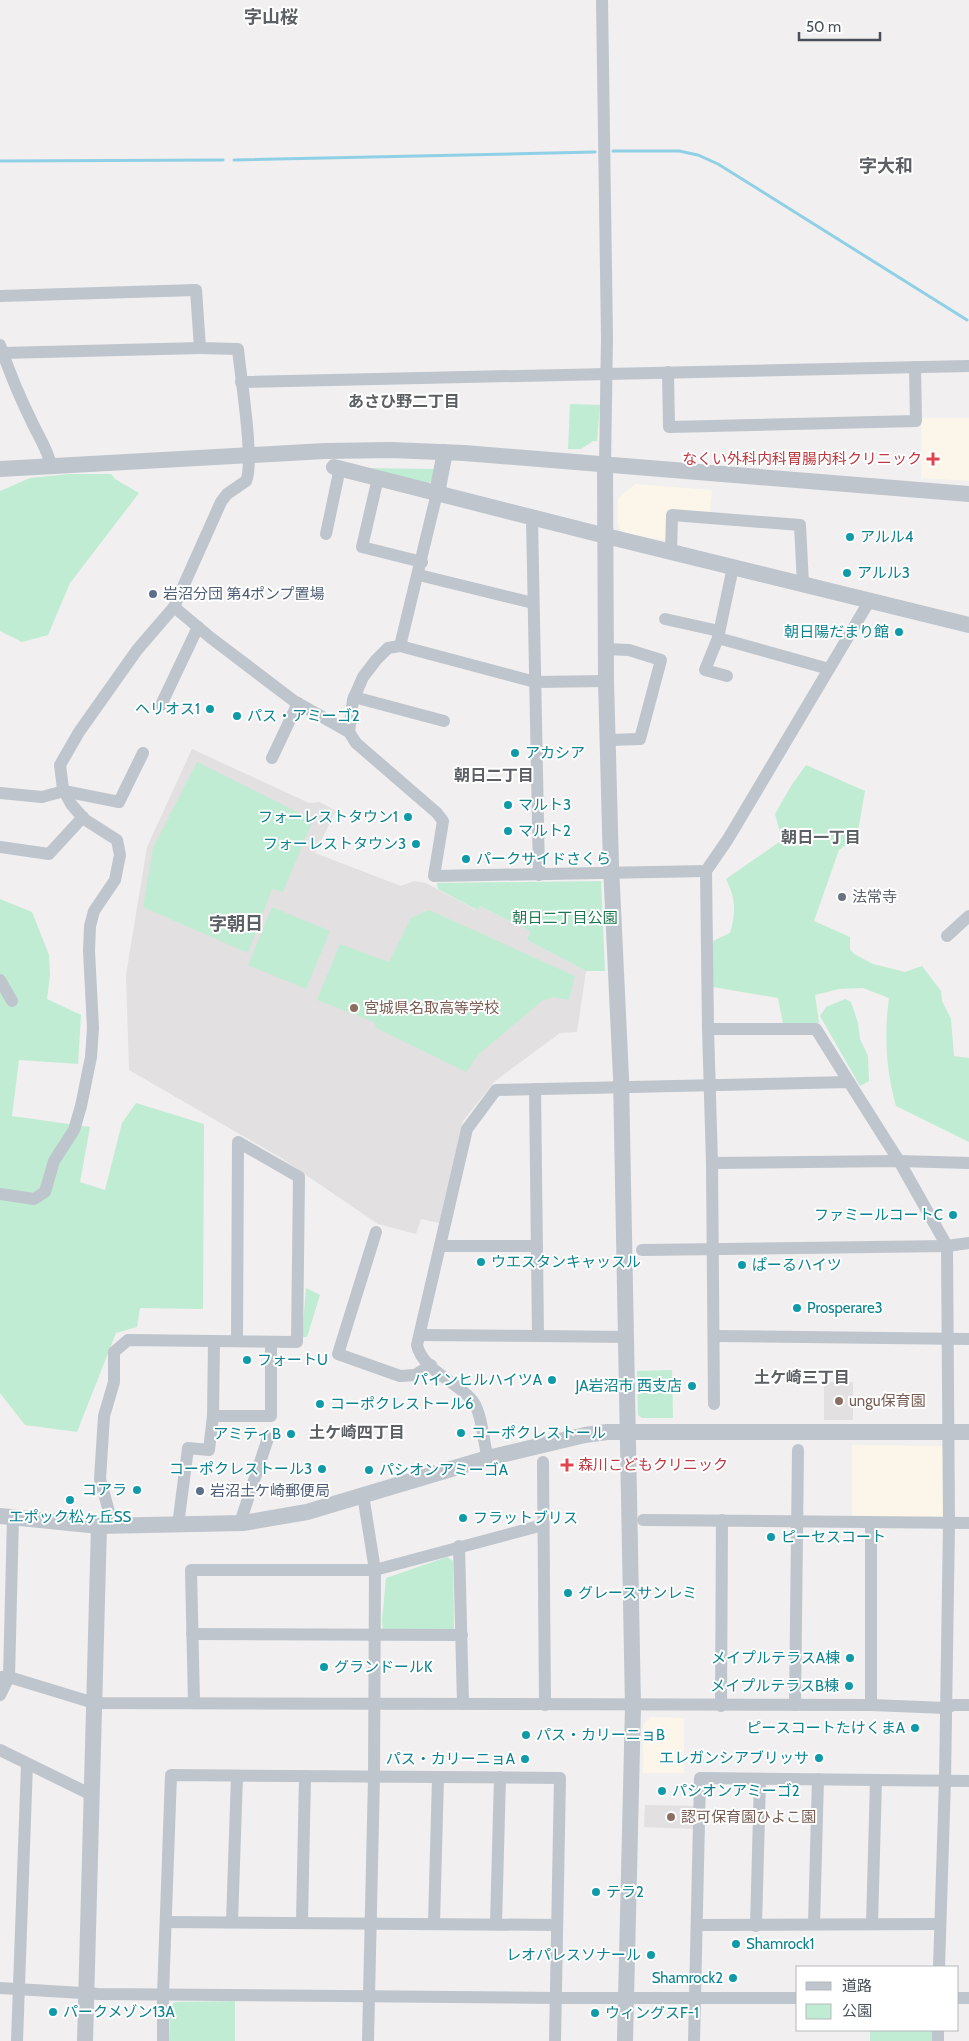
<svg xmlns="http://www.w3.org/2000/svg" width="969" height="2041" viewBox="0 0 969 2041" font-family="Cabin,'Noto Sans JP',sans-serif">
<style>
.commercial{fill:#fbf6e9}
.education{fill:#e2e0e0}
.green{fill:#c0ecd3}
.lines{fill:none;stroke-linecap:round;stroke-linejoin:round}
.stream{stroke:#90d0e6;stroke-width:3}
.minor{stroke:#bec5cd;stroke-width:12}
.tertiary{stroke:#bec5cd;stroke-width:16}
.health-dot{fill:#e0444e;stroke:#fff;stroke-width:2}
.culture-dot{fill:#0f9aa8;stroke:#fff;stroke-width:2}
.service-dot{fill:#5c6f8a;stroke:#fff;stroke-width:2}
.worship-dot{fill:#6b7280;stroke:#fff;stroke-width:2}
.education-dot{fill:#8d6e63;stroke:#fff;stroke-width:2}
.labels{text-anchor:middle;stroke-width:4;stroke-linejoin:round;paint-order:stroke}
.health-label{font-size:15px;fill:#be3a42;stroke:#fff;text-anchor:end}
.culture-label{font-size:15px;fill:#0d838f;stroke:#fff;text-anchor:start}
.service-label{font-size:15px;fill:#4e5e75;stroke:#fff;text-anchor:start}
.worship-label{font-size:15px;fill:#5b616d;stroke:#fff;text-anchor:start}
.park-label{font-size:15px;fill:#1d774e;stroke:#fff}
.education-label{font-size:15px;fill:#785e54;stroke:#fff;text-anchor:start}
.neighbourhood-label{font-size:16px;font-weight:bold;fill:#5c5f63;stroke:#fff}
.quarter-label{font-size:18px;font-weight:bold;fill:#5c5f63;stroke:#fff}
</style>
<rect width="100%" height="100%" fill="#f1efef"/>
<g class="commercial">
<polygon points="921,418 969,418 969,481 921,478"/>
<polygon points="635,484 712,490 710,513 670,511 668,541 622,533 618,525 618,498"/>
<polygon points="852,1445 945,1446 944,1516 941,1519 852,1518"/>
<polygon points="650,1717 684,1718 684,1773 643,1773 643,1725"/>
</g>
<g class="education">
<polygon points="192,749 309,803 320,802 336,811 315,853 401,886 414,881 426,883 476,910 480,906 530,931 527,940 586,971 577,1032 560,1033 494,1082 463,1121 439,1223 421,1219 416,1234 378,1224 281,1158 129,1070 126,975 147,847"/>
<rect x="824" y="1382" width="29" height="38"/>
<polygon points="645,1805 698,1806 697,1829 644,1827"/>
</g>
<g class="green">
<polygon points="570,404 600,405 597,441 593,441 581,449 568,449"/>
<polygon points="360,468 437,469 432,481 427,484"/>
<polygon points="69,474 111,474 115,479 139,493 70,583 48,635 22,642 0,631 0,491 30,478"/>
<polygon points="197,762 313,820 283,892 272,889 248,953 143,907 153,848"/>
<path d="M806,765L865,791L857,837L839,850L814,921L850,937V949L854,954L873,964L905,972L922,966L941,991L942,1001L951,1019L954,1056L969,1058V1142L896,1106C886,1071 884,1034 889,998L863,988L839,989L815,995L819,1023H783L778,998L713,987V941L730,933C736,912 736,899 726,879L782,840L775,814L791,786Z"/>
<polygon points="601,881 605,971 586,971 527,940 530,931 480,906 477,910 438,889 437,883"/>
<polygon points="0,899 32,912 49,955 50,975 47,999 81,1015 78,1064 19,1060 12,1116 90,1127 80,1182 105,1190 122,1123 136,1103 204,1124 203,1309 140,1308 137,1327 116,1333 77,1432 25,1425 0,1393"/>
<polygon points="272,907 330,931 306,989 248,965"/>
<polygon points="429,910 575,976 569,1000 553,997 542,1001 479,1054 466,1072 376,1028 374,1022 317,1000 340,944 389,962 411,918"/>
<polygon points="845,999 851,1002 858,1023 860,1039 868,1056 869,1081 860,1086 820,1016 826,1007"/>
<polygon points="306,1288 320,1295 307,1337 302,1337"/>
<polygon points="672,1370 673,1418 642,1418 638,1415 637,1371"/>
<polygon points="447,1557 453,1561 454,1629 383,1629 382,1621 386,1578"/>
<polygon points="235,2001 235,2041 169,2041 170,2007 175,2002"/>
<rect x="870" y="2030" width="65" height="11"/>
</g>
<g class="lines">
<g class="stream">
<polyline points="613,151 679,151 698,155 718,164 967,320"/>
<polyline points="234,160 595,152"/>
<polyline points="0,161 223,160"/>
</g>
<g class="minor">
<polyline points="602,0 607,338 605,466"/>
<path d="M0,296L196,290L200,348L238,349C240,373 255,463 246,481L227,494L221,502L174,607L137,650L79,732L60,765L63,789L71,804L84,819L117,840L120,855L115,880L94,911L90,926L89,951L93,1028L91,1057L81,1106L74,1130L54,1161L45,1192L34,1199L0,1194"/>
<path d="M0,345C9,371 19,396 31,420C38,436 48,449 51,466"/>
<polyline points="3,353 200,348"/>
<polyline points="668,372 669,427 916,421 915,367"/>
<polyline points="241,382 969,366"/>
<polyline points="378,478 362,547 422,562"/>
<polyline points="532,518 539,875"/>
<polyline points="326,534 340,468"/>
<polyline points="671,552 672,515 800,525 803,584"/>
<polyline points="733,567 718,638 829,669"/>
<polyline points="419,575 533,603"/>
<polyline points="174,607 211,638 294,701 349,732 356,743 437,813 443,821 434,876 706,871"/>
<polyline points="665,619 719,631"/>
<polyline points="718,638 705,670 727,676"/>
<polyline points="400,646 437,493"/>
<polyline points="606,649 629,650 661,660 640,739 608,740"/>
<polyline points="354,697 444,721"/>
<polyline points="161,705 198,627"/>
<polyline points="349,732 353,700 363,677 376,660 388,648 400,646 535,682 606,681"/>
<polyline points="272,758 298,703"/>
<polyline points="0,793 42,797 64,791 119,802 143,753"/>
<polyline points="0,847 49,854 83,817"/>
<polyline points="947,936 969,916"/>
<polyline points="0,980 12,1001"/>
<polyline points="708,1029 816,1029 849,1082"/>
<polyline points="712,1163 899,1161 969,1163"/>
<polyline points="376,1232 338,1354 400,1376 415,1375 431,1365"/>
<polyline points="441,1246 537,1246"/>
<polyline points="642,1250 947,1246 969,1243"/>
<polyline points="420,1335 538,1336 535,1089"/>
<polyline points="538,1336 626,1337"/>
<polyline points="714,1336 969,1339"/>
<polyline points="714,1404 712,1163 708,1029 706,871 728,839 870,600"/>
<polyline points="213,1416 271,1416 271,1343"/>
<path d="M488,1458C483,1442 482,1410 471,1399C455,1381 422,1369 417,1345L467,1129L496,1090L849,1082L899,1161L947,1246L949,1523L945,1780L939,1967"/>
<polyline points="543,1462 545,1705"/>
<polyline points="363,1495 375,1570 374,1777 368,2041"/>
<polyline points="643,1520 969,1523"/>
<polyline points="240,1523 268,1438"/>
<polyline points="871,1523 871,1705"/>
<polyline points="178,1525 188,1448 209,1450 213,1416 214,1342"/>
<polyline points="113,1526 100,1479 104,1416 114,1382 114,1352 128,1340 297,1342 299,1177 238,1142 237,1341"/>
<polyline points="459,1546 463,1704"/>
<polyline points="192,1634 462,1635"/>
<polyline points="0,1677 9,1677 94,1703 871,1705 946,1708 954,1705 969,1705"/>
<polyline points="0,1695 9,1677 13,1517"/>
<polyline points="194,1703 191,1570 375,1570 543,1525"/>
<polyline points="795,1705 798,1450"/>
<polyline points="721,1706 722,1520"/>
<polyline points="0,1750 92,1795"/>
<polyline points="166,1922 557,1925"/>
<polyline points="232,1922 237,1776"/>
<polyline points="302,1922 305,1776"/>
<polyline points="434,1923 438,1778"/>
<polyline points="496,1924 500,1777"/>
<polyline points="814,1924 818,1779"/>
<polyline points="872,1924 876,1780"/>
<polyline points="697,1925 939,1924"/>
<polyline points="756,1926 760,1779"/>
<polyline points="0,1988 99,1994 556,1998 798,1998"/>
<polyline points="958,1998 969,1998"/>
<polyline points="17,2041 27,1764"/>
<polyline points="163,2041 163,1995 171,1775 560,1778 555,2041"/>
<polyline points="694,2041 700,1778 969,1781"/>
<polyline points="938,2041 938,2030"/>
</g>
<g class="tertiary">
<polyline points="605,466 606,681 611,866 621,1078 633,1706 625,2041"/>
<polyline points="334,467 606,536 969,625"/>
<polyline points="0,469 325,451 391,450 464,453 969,494"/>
<polyline points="437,493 445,452"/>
<polyline points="0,1516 99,1526 243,1523 307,1512 488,1458 585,1435 607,1432 969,1432"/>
<polyline points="85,2041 99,1526"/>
</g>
</g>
<g class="health-dot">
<path d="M930.5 451.5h5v5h5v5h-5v5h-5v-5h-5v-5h5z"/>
<path d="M564.5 1457.5h5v5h5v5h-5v5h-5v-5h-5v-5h5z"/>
</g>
<g class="culture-dot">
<circle cx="850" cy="537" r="5"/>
<circle cx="847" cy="573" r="5"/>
<circle cx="899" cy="632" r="5"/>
<circle cx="210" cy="709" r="5"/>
<circle cx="237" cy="716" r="5"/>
<circle cx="515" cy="753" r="5"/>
<circle cx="508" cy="805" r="5"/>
<circle cx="408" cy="817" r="5"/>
<circle cx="508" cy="831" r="5"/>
<circle cx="416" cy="844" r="5"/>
<circle cx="466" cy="859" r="5"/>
<circle cx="953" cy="1215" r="5"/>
<circle cx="481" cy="1262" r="5"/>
<circle cx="742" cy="1265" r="5"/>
<circle cx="797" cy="1308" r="5"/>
<circle cx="247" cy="1360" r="5"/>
<circle cx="552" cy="1380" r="5"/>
<circle cx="692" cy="1386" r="5"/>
<circle cx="320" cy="1404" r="5"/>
<circle cx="461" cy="1433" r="5"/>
<circle cx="291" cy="1434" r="5"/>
<circle cx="322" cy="1469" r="5"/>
<circle cx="369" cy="1470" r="5"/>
<circle cx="137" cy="1490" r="5"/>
<circle cx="70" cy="1500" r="5"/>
<circle cx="463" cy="1518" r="5"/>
<circle cx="771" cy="1537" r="5"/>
<circle cx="568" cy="1593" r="5"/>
<circle cx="850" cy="1658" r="5"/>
<circle cx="324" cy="1667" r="5"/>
<circle cx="849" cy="1686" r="5"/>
<circle cx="915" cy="1728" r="5"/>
<circle cx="526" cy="1735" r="5"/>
<circle cx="819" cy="1758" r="5"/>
<circle cx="525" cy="1759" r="5"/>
<circle cx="662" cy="1791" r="5"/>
<circle cx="596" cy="1892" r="5"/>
<circle cx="736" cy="1944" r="5"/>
<circle cx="651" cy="1955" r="5"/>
<circle cx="733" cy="1978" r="5"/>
<circle cx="53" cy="2012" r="5"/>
<circle cx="595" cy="2013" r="5"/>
</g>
<g class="service-dot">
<circle cx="153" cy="594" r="5"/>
<circle cx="200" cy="1491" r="5"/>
</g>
<circle class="worship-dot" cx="842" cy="897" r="5"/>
<g class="education-dot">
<circle cx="354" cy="1008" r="5"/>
<circle cx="839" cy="1401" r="5"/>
<circle cx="671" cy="1817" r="5"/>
</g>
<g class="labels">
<g class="health-label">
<text x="922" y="464">なくい外科内科胃腸内科クリニック</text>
<text x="578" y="1470" text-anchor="start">森川こどもクリニック</text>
</g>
<g class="culture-label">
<text x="860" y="542">アルル4</text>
<text x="857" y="578">アルル3</text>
<text x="889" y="637" text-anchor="end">朝日陽だまり館</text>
<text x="200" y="714" text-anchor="end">ヘリオス1</text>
<text x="247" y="721">パス・アミーゴ2</text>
<text x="525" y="758">アカシア</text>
<text x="518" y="810">マルト3</text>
<text x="398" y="822" text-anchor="end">フォーレストタウン1</text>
<text x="518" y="836">マルト2</text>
<text x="406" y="849" text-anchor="end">フォーレストタウン3</text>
<text x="476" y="864">パークサイドさくら</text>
<text x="943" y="1220" text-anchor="end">ファミールコートC</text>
<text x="491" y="1267">ウエスタンキャッスル</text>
<text x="752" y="1270">ぱーるハイツ</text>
<text x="807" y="1313">Prosperare3</text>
<text x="257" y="1365">フォートU</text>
<text x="542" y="1385" text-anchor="end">パインヒルハイツA</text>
<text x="682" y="1391" text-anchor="end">JA岩沼市 西支店</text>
<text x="330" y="1409">コーポクレストール6</text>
<text x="471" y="1438">コーポクレストール</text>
<text x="281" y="1439" text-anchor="end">アミティB</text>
<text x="312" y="1474" text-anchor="end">コーポクレストール3</text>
<text x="379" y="1475">パシオンアミーゴA</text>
<text x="127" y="1495" text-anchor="end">コアラ</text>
<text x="70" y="1522" text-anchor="middle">エポック松ヶ丘SS</text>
<text x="473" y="1523">フラットブリス</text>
<text x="781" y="1542">ピーセスコート</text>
<text x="578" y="1598">グレースサンレミ</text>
<text x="840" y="1663" text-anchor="end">メイプルテラスA棟</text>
<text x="334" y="1672">グランドールK</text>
<text x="839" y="1691" text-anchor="end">メイプルテラスB棟</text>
<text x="905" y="1733" text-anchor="end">ピースコートたけくまA</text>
<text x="536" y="1740">パス・カリーニョB</text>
<text x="809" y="1763" text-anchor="end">エレガンシアブリッサ</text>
<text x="515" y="1764" text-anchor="end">パス・カリーニョA</text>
<text x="672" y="1796">パシオンアミーゴ2</text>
<text x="606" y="1897">テラ2</text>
<text x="746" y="1949">Shamrock1</text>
<text x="641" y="1960" text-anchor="end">レオパレスソナール</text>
<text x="723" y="1983" text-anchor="end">Shamrock2</text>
<text x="63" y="2017">パークメゾン13A</text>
<text x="605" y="2018">ウィングスF-1</text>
</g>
<g class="service-label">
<text x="163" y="599">岩沼分団 第4ポンプ置場</text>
<text x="210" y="1496">岩沼土ケ崎郵便局</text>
</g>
<g class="worship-label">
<text x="852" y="902">法常寺</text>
</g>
<g class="park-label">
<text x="565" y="923">朝日二丁目公園</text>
</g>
<g class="education-label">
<text x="364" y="1013">宮城県名取高等学校</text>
<text x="849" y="1406">ungu保育園</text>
<text x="681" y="1822">認可保育園ひよこ園</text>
</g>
<g class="neighbourhood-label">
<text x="404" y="407">あさひ野二丁目</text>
<text x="494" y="781">朝日二丁目</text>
<text x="821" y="843">朝日一丁目</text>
<text x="802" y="1383">土ケ崎三丁目</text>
<text x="357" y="1438">土ケ崎四丁目</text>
</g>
<g class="quarter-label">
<text x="271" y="23">字山桜</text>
<text x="886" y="172">字大和</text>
<text x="236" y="930">字朝日</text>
</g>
</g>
<rect x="796" y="1966" width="162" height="65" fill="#ffffff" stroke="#b6b9bd"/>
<rect x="806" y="1982" width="25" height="8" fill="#bec5cd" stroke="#b6b9bd"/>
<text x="842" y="1991" font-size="15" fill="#48515b">道路</text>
<rect x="806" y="2004" width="25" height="15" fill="#c0ecd3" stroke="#b6b9bd"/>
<text x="842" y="2016" font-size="15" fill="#48515b">公園</text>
<path d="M799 32v8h81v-8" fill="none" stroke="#48515b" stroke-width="2.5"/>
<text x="806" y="32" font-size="15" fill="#48515b" stroke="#ffffff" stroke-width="4" paint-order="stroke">50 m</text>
</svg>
